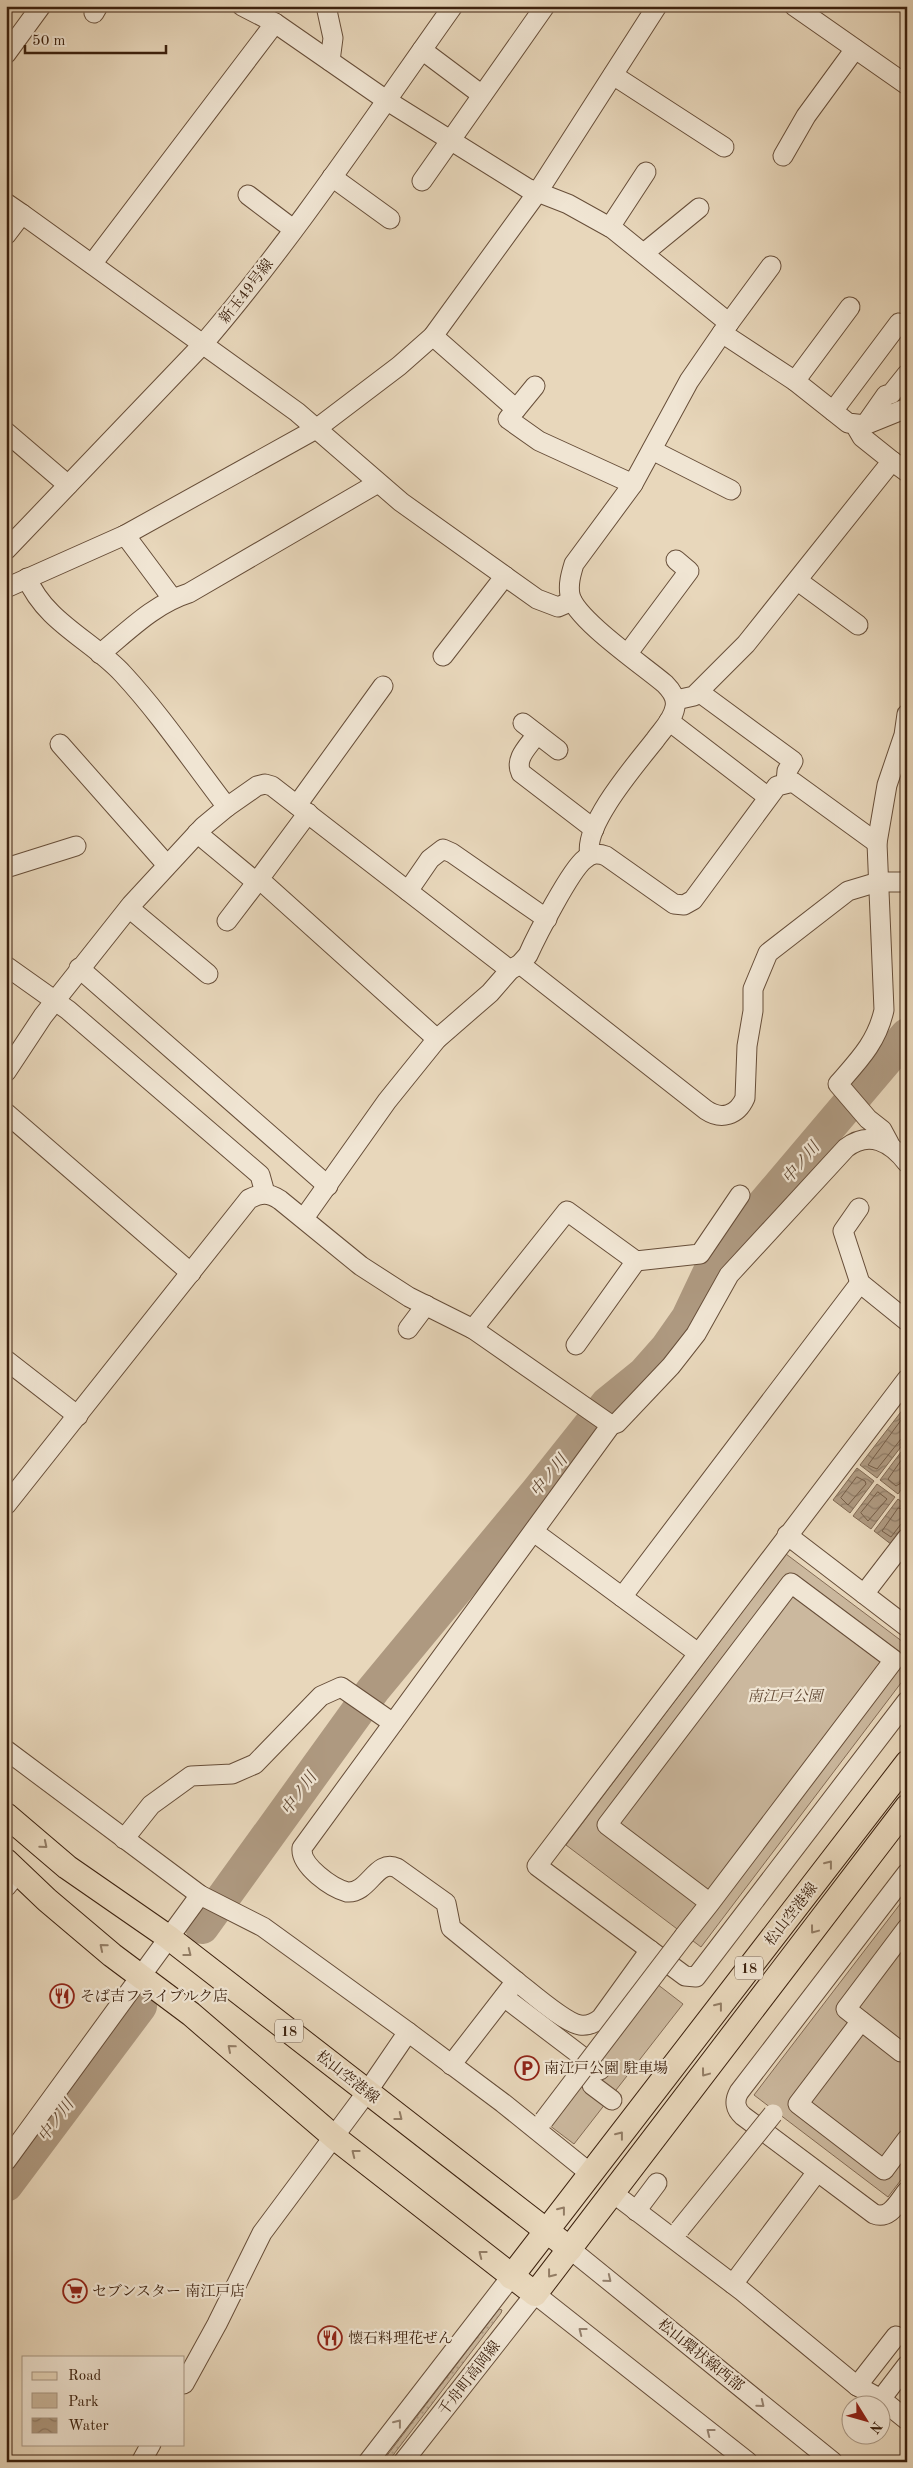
<svg xmlns="http://www.w3.org/2000/svg" width="913" height="2468" viewBox="0 0 913 2468" font-family="'Old Standard TT','Noto Serif JP',serif">
<style>
.grass{fill:url(#grass-dots);stroke:#846c56}
.park{fill:#cbb89e;stroke:#846c56}
.water{fill:url(#water-waves);stroke:#806952}
.lines{fill:none;stroke-linecap:round;stroke-linejoin:round}
.shore{stroke:#755d47;stroke-width:1}
.river{stroke:#ae9980;stroke-width:34}
.minor-casing{stroke:#674e39;stroke-width:21}
.major-casing{stroke:#3c210e;stroke-width:26}
.minor{stroke:#f0e5d3;stroke-width:19}
.major{stroke:#e8d7bb;stroke-width:24}
.minor-bridge-casing{stroke:#674e39;stroke-width:21;stroke-linecap:butt}
.minor-bridge{stroke:#f0e5d3;stroke-width:19}
.oneway{stroke:#927c64}
.oneway2{stroke:#968370}
.labels{text-anchor:middle;stroke-width:4.5;stroke-linejoin:round;paint-order:stroke}
.shield{fill:#f0e5d3;stroke:#725c49;stroke-width:1}
.shield-label{font-size:14px;font-weight:bold;fill:#3c210e}
.street-label{font-size:15px;fill:#3c210e;stroke:#f0e5d3}
.park-label{font-size:15px;font-style:italic;fill:#604732;stroke:#f0e5d3}
.poi-label{font-size:15px;fill:#3c210e;stroke:#f0e5d3;text-anchor:start}
.water-label{font-size:16px;font-style:italic;fill:#5e4530;stroke:#f0e5d3}
</style>
<defs>
<pattern id="grass-dots" width="8" height="8" patternUnits="userSpaceOnUse" patternTransform="scale(1.25)"><rect width="8" height="8" fill="#cbb89e"/><path d="M2 2h.1M6 6h.1" fill="none" stroke="#af9e87" stroke-width="1.8" stroke-linecap="round"/></pattern>
<pattern id="water-waves" width="16" height="10" patternUnits="userSpaceOnUse" patternTransform="scale(1.25)"><rect width="16" height="10" fill="#ae9980"/><path d="M0 5q4-4 8 0t8 0" fill="none" stroke="#8f7c67"/></pattern>
</defs>
<rect width="100%" height="100%" fill="#e8d7bb"/>
<filter id="stains"><feTurbulence type="fractalNoise" baseFrequency=".004" numOctaves="4"/><feColorMatrix values="0 0 0 0 .2 0 0 0 0 .09 0 0 0 0 .02 0 0 0 .5 -.17"/></filter>
<radialGradient id="worn" r=".72"><stop offset=".6" stop-color="#630" stop-opacity="0"/><stop offset="1" stop-color="#630" stop-opacity=".3"/></radialGradient>
<polygon class="grass" points="499,2309 502,2310 501,2313 397,2450 388,2462 382,2462"/>
<g class="park">
<polygon points="786,1554 907,1645 907,1675 701,1947 566,1845"/>
<polygon points="907,1895 907,2172 888,2197 754,2095"/>
<polygon points="644,1974 683,2004 574,2144 549,2125 586,2052"/>
</g>
<g class="water">
<polygon points="907,1404 907,1439 877,1478 860,1465"/>
<polygon points="907,1444 907,1482 898,1494 880,1480"/>
<polygon points="857,1468 874,1481 850,1513 833,1500"/>
<polygon points="877,1484 895,1497 871,1529 853,1516"/>
<polygon points="898,1499 907,1506 907,1525 892,1545 874,1531"/>
</g>
<g class="lines">
<g class="shore">
<polyline points="907,1412 868,1465 877,1469 901,1439 907,1437"/>
<polyline points="907,1452 888,1479 896,1486 907,1479"/>
<polygon points="857,1477 865,1481 866,1484 848,1505 841,1498"/>
<polygon points="878,1492 887,1499 868,1521 861,1513"/>
<polyline points="907,1510 898,1508 882,1531 891,1537 901,1524 907,1523"/>
</g>
<g class="river">
<polyline points="202,1927 373,1690 537,1492 607,1404 644,1374 667,1348 688,1318 714,1263 907,1035"/>
<polyline points="6,2185 140,2006"/>
</g>
<g class="minor-casing">
<g id="minor">
<polyline points="242,6 275,23 386,100 527,188 568,204 613,229 729,323 722,333 795,381 848,423 865,425 907,408"/>
<polyline points="326,6 333,38 330,61"/>
<polyline points="794,6 907,85"/>
<polyline points="94,13 98,6"/>
<polyline points="422,50 482,95"/>
<polyline points="6,54 41,6"/>
<polyline points="613,75 724,147"/>
<polyline points="783,156 806,116 855,49"/>
<polyline points="332,177 390,219"/>
<polyline points="422,181 545,6"/>
<polyline points="248,195 293,229"/>
<polyline points="6,203 22,214 6,235"/>
<polyline points="22,214 297,412 401,502 537,599 558,607 572,601"/>
<polyline points="610,227 646,172"/>
<polyline points="644,253 699,208"/>
<polyline points="92,264 275,23"/>
<polyline points="729,323 771,266"/>
<polyline points="433,336 516,409"/>
<polyline points="795,381 850,307"/>
<polyline points="535,386 508,419 539,441 633,484"/>
<polyline points="833,411 899,323"/>
<polyline points="865,425 886,395 891,394 907,374"/>
<polyline points="6,432 68,485"/>
<polyline points="652,450 731,490"/>
<polyline points="892,461 907,472"/>
<polyline points="125,535 172,598"/>
<path d="M6,550L203,344C294,238 372,120 453,6"/>
<path d="M27,578C45,622 93,641 123,674C161,715 193,763 227,807"/>
<polyline points="798,581 858,625"/>
<polyline points="6,588 125,535 316,429 399,366 433,336 537,193 657,6"/>
<polyline points="628,653 689,571 676,560"/>
<path d="M100,654C128,631 154,604 189,593L378,483"/>
<polyline points="443,656 505,576"/>
<polyline points="699,692 793,761 787,771 786,782"/>
<polyline points="676,700 694,696 746,644 892,461 862,437 855,425"/>
<polyline points="669,721 768,797"/>
<polyline points="523,723 558,750"/>
<path d="M537,734C529,746 514,758 521,773L594,829"/>
<polyline points="60,744 167,865"/>
<polyline points="297,805 383,686"/>
<polyline points="308,813 259,879 437,1039"/>
<polyline points="197,833 256,882"/>
<path d="M590,855C582,826 637,763 655,740C662,730 673,720 675,707C677,698 672,691 665,684C644,666 575,619 570,595C568,584 571,574 574,564L633,484L689,381L722,333"/>
<polyline points="6,868 76,846"/>
<polyline points="408,891 430,859 443,849 452,853 547,919"/>
<polyline points="129,908 208,974"/>
<polyline points="227,921 259,879"/>
<path d="M520,964L706,1110C721,1120 737,1116 745,1098L747,1046L753,1011V989L768,953L848,891L878,882H907"/>
<polyline points="6,966 68,1010 260,1175 265,1193"/>
<polyline points="79,968 328,1186"/>
<polyline points="6,1072 43,1016 131,905 204,826 227,807 257,786 265,784 272,786 510,970"/>
<polyline points="6,1113 191,1273"/>
<path d="M889,1143L882,1130L868,1119L838,1084C859,1060 877,1042 884,1010L877,843L887,785L904,735L907,714"/>
<polyline points="859,1208 843,1231 860,1283 907,1321"/>
<path d="M304,1218L387,1101L437,1039L490,993L510,970L520,964L528,955C536,937 571,869 585,859C592,853 598,853 606,856L674,904L684,905L693,900L777,786L793,782L877,843"/>
<polyline points="408,1329 426,1305"/>
<polyline points="473,1329 567,1211 636,1261 700,1254 740,1195"/>
<polyline points="576,1345 636,1261"/>
<polyline points="6,1360 78,1416"/>
<polyline points="907,1379 537,1866 685,1976 696,1977 907,1701"/>
<path d="M6,1505L249,1199C261,1193 268,1192 280,1200L361,1266L409,1297L473,1329L611,1425L617,1423L671,1366L696,1334L729,1275L846,1148C869,1130 891,1142 907,1163"/>
<polyline points="534,1532 698,1653"/>
<polyline points="787,1535 907,1627"/>
<polyline points="864,1594 907,1538"/>
<polyline points="622,1597 860,1283"/>
<polyline points="6,1750 200,1895 263,1927 408,2032 503,2103 591,2174"/>
<polyline points="124,1839 151,1805 191,1776 232,1774 255,1764 321,1696 341,1687 393,1723"/>
<path d="M907,1873L739,2092C734,2101 735,2109 743,2116L874,2214C890,2220 898,2202 907,2191"/>
<polyline points="6,1887 19,1871"/>
<polyline points="907,1928 846,2009 901,2052 907,2051"/>
<polyline points="684,1936 710,1903 894,1660 791,1583 607,1825 710,1903"/>
<path d="M516,1981L451,1928L446,1903L397,1868C376,1858 369,1894 347,1892C332,1888 300,1866 302,1848L611,1425"/>
<polyline points="504,1997 600,2070"/>
<polyline points="861,2021 798,2104 884,2170 907,2139"/>
<path d="M451,2065L516,1981C529,1991 565,2023 580,2025C588,2026 595,2023 601,2018L650,1950"/>
<polyline points="592,2085 612,2100"/>
<polyline points="6,2161 200,1895"/>
<polyline points="613,2193 742,2291 857,2386 881,2399 907,2420"/>
<polyline points="636,2211 657,2183"/>
<polyline points="570,2249 833,2462"/>
<polyline points="733,2284 817,2172"/>
<polyline points="184,2384 217,2324 262,2233 367,2092 408,2032"/>
<polyline points="857,2386 896,2336"/>
<polyline points="881,2399 907,2365"/>
<polyline points="141,2462 151,2444"/>
<polyline points="368,2462 511,2277"/>
<polyline points="403,2462 535,2294 748,2462"/>
</g>
</g>
<g class="major-casing">
<g id="major">
<polyline points="6,1815 67,1867 168,1937 570,2249"/>
<polyline points="6,1861 47,1900 112,1955 191,2014 334,2137 535,2294 907,1807"/>
<polyline points="511,2277 907,1763"/>
</g>
</g>
<use href="#minor" class="minor"/>
<use href="#major" class="major"/>
<g class="minor-bridge-casing">
<g id="minor-bridge">
<polyline points="544,2120 684,1936"/>
<polyline points="680,2229 773,2114"/>
</g>
</g>
<use href="#minor-bridge" class="minor-bridge"/>
</g>
<defs><path id="oneway-chevron" d="M-2-3.5L2.5 0L-2 3.5" fill="none" stroke-width="1.6" stroke-linecap="round" stroke-linejoin="round" transform="scale(1.25)"/></defs>
<g class="oneway">
<use href="#oneway-chevron" transform="translate(44 1845) rotate(40)"/>
<use href="#oneway-chevron" transform="translate(829 1864) rotate(-52)"/>
<use href="#oneway-chevron" transform="translate(814 1930) rotate(127)"/>
<use href="#oneway-chevron" transform="translate(103 1947) rotate(-140)"/>
<use href="#oneway-chevron" transform="translate(188 1953) rotate(38)"/>
<use href="#oneway-chevron" transform="translate(719 2006) rotate(-52)"/>
<use href="#oneway-chevron" transform="translate(231 2048) rotate(-139)"/>
<use href="#oneway-chevron" transform="translate(705 2073) rotate(127)"/>
<use href="#oneway-chevron" transform="translate(399 2117) rotate(38)"/>
<use href="#oneway-chevron" transform="translate(620 2135) rotate(-52)"/>
<use href="#oneway-chevron" transform="translate(355 2153) rotate(-142)"/>
<use href="#oneway-chevron" transform="translate(562 2210) rotate(-52)"/>
<use href="#oneway-chevron" transform="translate(482 2254) rotate(-142)"/>
<use href="#oneway-chevron" transform="translate(551 2274) rotate(128)"/>
</g>
<g class="oneway2">
<use href="#oneway-chevron" transform="translate(608 2279) rotate(39)"/>
<use href="#oneway-chevron" transform="translate(582 2331) rotate(-142)"/>
<use href="#oneway-chevron" transform="translate(761 2404) rotate(39)"/>
<use href="#oneway-chevron" transform="translate(398 2423) rotate(-52)"/>
<use href="#oneway-chevron" transform="translate(710 2432) rotate(-142)"/>
</g>
<defs>
<g id="restaurant-ring" transform="scale(1.25)"><circle r="9.5" fill="#f0e5d3" stroke="#8f2418" stroke-width="1.5"/><path d="M-5-6h1v4h1v-4h1v4h1v-4h1v5L-1.5 .5V6h-2V.5L-5-1ZM5-6V6H3V1.5H1.5Q1.5-4 5-6Z" fill="#8f2418"/></g>
<g id="parking-ring" transform="scale(1.25)"><circle r="9.5" fill="#f0e5d3" stroke="#8f2418" stroke-width="1.5"/><path d="M-3.5-5.5H1a3.5 3.5 0 0 1 0 7H-1V5.5H-3.5ZM-1-3.4V-.6H.8a1.4 1.4 0 0 0 0-2.8Z" fill="#8f2418"/></g>
<g id="supermarket-ring" transform="scale(1.25)"><circle r="9.5" fill="#f0e5d3" stroke="#8f2418" stroke-width="1.5"/><path d="M-6-5.5h2.5l.6 2H6L4.5 2H-2.5L-4.4-4H-6ZM-1.5 3.2a1.3 1.3 0 1 0 .1 0ZM3 3.2a1.3 1.3 0 1 0 .1 0Z" fill="#8f2418"/></g>
</defs>
<g fill-rule="evenodd">
<use href="#restaurant-ring" x="62" y="1996"/>
<use href="#parking-ring" x="527" y="2068"/>
<use href="#supermarket-ring" x="75" y="2291"/>
<use href="#restaurant-ring" x="330" y="2338"/>
</g>
<g class="labels">
<g class="shield">
<rect x="735" y="1956.5" width="28" height="23" rx="4"/>
<rect x="275" y="2019.5" width="28" height="23" rx="4"/>
</g>
<g class="shield-label">
<text x="749" y="1973">18</text>
<text x="289" y="2036">18</text>
</g>
<g class="street-label">
<text transform="translate(246 291) rotate(-52)" y="5">新玉49号線</text>
<text transform="translate(791 1914) rotate(-52)" y="5">松山空港線</text>
<text transform="translate(348 2077) rotate(38)" y="5">松山空港線</text>
<text transform="translate(701 2355) rotate(39)" y="5">松山環状線西部</text>
<text transform="translate(469 2378) rotate(-52)" y="5">千舟町高岡線</text>
</g>
<g class="park-label">
<text x="785" y="1701">南江戸公園</text>
</g>
<g class="poi-label">
<text x="80" y="2001">そば吉フライブルク店</text>
<text x="544" y="2073">南江戸公園 駐車場</text>
<text x="92" y="2296">セブンスター 南江戸店</text>
<text x="348" y="2343">懐石料理花ぜん</text>
</g>
<g class="water-label">
<text transform="translate(800 1162) rotate(-50)" y="6">中ノ川</text>
<text transform="translate(548 1475) rotate(-51)" y="6">中ノ川</text>
<text transform="translate(298 1793) rotate(-54)" y="6">中ノ川</text>
<text transform="translate(55 2120) rotate(-53)" y="6">中ノ川</text>
</g>
</g>
<rect width="913" height="2468" fill="none" stroke="#e8d7bb" stroke-width="25"/>
<rect x="8" y="8" width="898" height="2453" fill="none" stroke="#3c210e" stroke-width="2.5"/>
<rect x="12" y="12" width="888" height="2443" fill="none" stroke="#3c210e"/>
<rect x="22" y="2356" width="162" height="90" fill="#f0e5d3" stroke="#a89784"/>
<rect x="32" y="2372" width="25" height="8" fill="#e8d7bb" stroke="#a89784"/>
<text x="68" y="2380" font-size="15" fill="#3c210e">Road</text>
<rect x="32" y="2393" width="25" height="15" fill="#cbb89e" stroke="#a89784"/>
<text x="68" y="2406" font-size="15" fill="#3c210e">Park</text>
<rect x="32" y="2418" width="25" height="15" fill="url(#water-waves)" stroke="#a89784"/>
<text x="68" y="2430" font-size="15" fill="#3c210e">Water</text>
<g transform="translate(866 2420) rotate(127)"><circle r="24" fill="#f0e5d3" stroke="#a89784"/>
<path d="M0-4L9 19L0 12L-9 19Z" fill="#8f2418"/>
<text y="-8" font-size="14" font-weight="bold" text-anchor="middle" fill="#3c210e">N</text>
</g>
<path d="M25 45v8h141v-8" fill="none" stroke="#3c210e" stroke-width="2.5"/>
<text x="32" y="45" font-size="15" fill="#3c210e" stroke="#f0e5d3" stroke-width="4" paint-order="stroke">50 m</text>
<rect width="100%" height="100%" filter="url(#stains)"/>
<rect width="100%" height="100%" fill="url(#worn)"/>
</svg>
